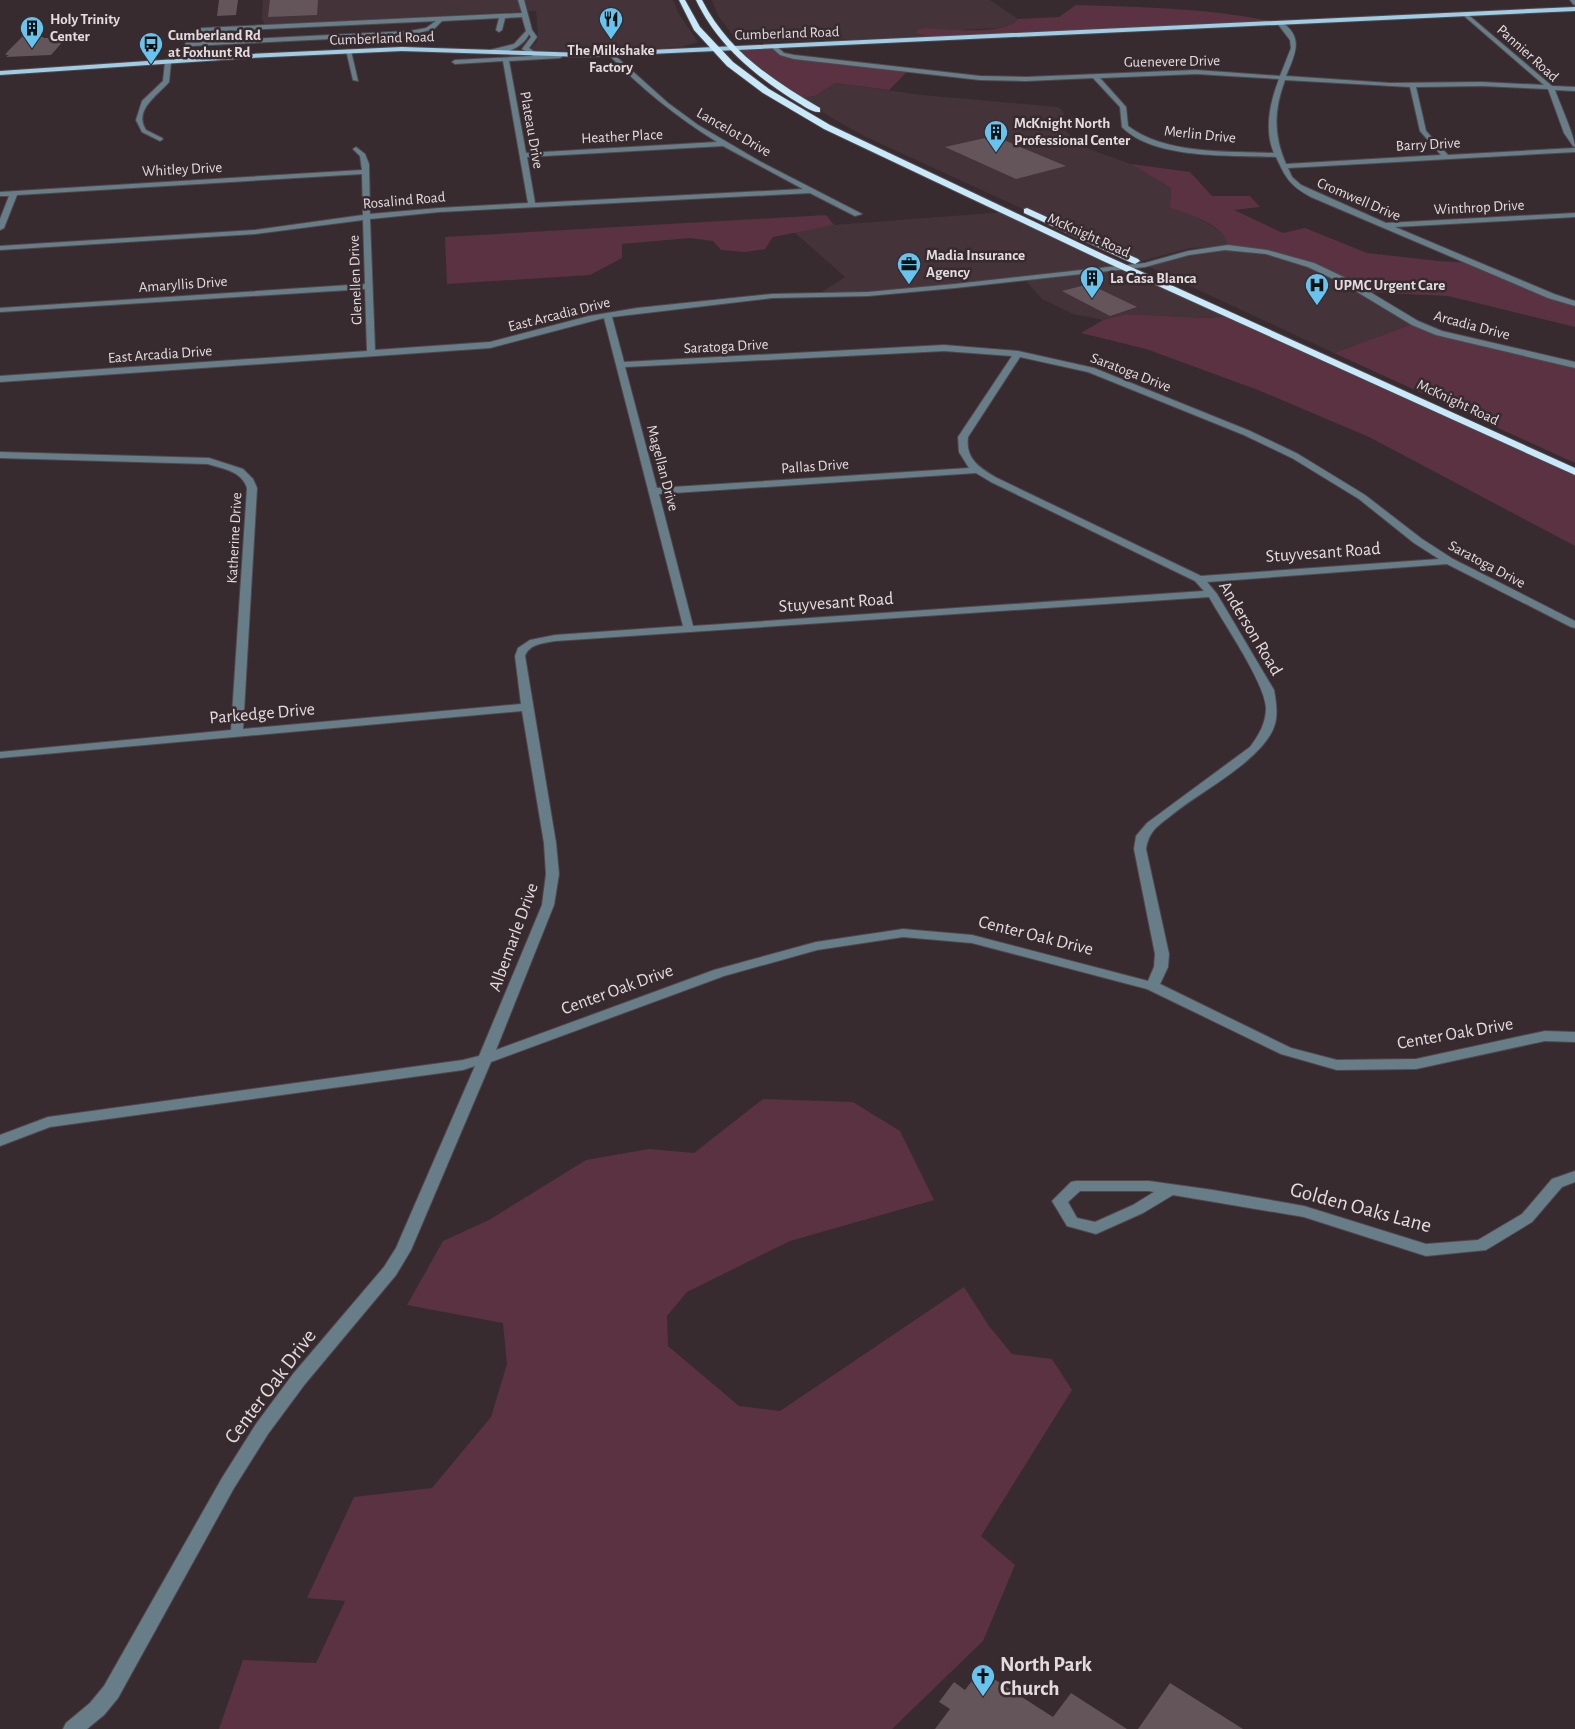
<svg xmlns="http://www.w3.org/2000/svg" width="1575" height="1729" viewBox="0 0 1575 1729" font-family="'Alegreya Sans',sans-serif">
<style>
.built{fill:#45333a}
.green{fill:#5a3242}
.building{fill:#63555a}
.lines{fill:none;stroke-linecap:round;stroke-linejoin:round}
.minor-casing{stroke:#53474b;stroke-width:2}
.major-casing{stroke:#53474b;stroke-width:2}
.highway-casing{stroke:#53474b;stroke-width:2}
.minor{fill:#677e89;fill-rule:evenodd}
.major{fill:#9ecde5;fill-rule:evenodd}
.highway{fill:#c8e9fa;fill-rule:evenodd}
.labels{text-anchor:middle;stroke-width:5;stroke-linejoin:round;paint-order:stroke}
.far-poi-label{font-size:15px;font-weight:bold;fill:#e3dbde;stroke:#372b2f;text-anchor:start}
.far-street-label{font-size:15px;fill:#e3dbde;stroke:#372b2f}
.street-label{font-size:18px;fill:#e3dbde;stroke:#372b2f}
.near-street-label{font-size:21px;fill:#e3dbde;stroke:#372b2f}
.near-poi-label{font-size:21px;font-weight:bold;fill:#e3dbde;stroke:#372b2f;text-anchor:start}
</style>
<rect width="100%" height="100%" fill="#372b2f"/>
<g class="built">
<polygon points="263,0 673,0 679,14 698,42 681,47 625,50 536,51 532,51 532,47 537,42 538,33 536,11 266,24 264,24 262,18"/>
<polygon points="712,0 990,0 1018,19 1013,25 1000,28 959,30 931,37 756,42 736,39 718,16"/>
<polygon points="835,83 922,95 1058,107 1063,111 1067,133 1089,149 1131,164 1171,188 1170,208 1189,213 1214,227 1224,235 1228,242 1243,248 1311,265 1415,323 1334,353 1145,265 1223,247 1190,248 1138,262 864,136 797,98 815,96"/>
<polygon points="1005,212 1234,316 1204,318 1126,314 1103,320 1073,314 1042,299 1023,278 885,293 817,295 845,277 794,232 834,225"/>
</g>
<g class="green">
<path d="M1076,5C1142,7 1206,8 1271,21L940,40L917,33V30L925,28C944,29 1008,36 1018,19L1059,17Z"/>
<polygon points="773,46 782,54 908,71 889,90 835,83 815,96 797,98 733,48"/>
<path d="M1131,164L1190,172L1212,196H1250L1260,207L1234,210L1283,233L1305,228L1367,253L1439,261L1473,263L1575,304V327L1448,296L1365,292L1288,258L1228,247C1228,226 1187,213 1170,208L1171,188Z"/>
<polygon points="826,215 834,225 773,237 765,249 745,252 721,250 713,241 690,238 622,244 622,258 590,275 447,284 445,237"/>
<polygon points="1126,314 1204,318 1234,316 1575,472 1575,546 1369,437 1258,390 1146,349 1081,333 1103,320"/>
<polygon points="1415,323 1425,328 1575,365 1575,463 1334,353"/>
<polygon points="763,1099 853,1102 900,1131 934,1200 790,1241 687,1292 667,1316 668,1346 739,1406 780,1411 964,1287 989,1326 1012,1354 1052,1359 1072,1390 981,1536 1015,1565 983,1641 892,1729 219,1729 243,1660 316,1663 345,1601 307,1598 354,1497 432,1488 491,1417 507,1364 503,1323 407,1305 443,1241 489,1220 586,1160 649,1149 694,1153"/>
</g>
<g class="building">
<polygon points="219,0 238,0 236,15 217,16"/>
<polygon points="270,0 318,0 317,15 268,17"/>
<polygon points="23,36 44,37 43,38 66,38 51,55 6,57 9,55 5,55 8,51"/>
<polygon points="994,136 1066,166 1016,179 945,147"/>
<polygon points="1089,284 1137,307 1110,316 1062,291"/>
<polygon points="980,1670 1053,1717 1071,1693 1127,1729 935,1729 950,1709 939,1702 954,1682 965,1690"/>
<polygon points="1170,1683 1243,1729 1138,1729"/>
</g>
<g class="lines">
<g class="minor-casing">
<g id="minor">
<path d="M518,0H524L532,30L537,37L529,48L539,55L560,54L563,56L560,58L509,61L526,153L717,142C677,117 642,89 609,55L611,52L668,103L698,125L761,162L862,214L855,216L810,193L439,212L370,219L375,350L490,342L589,316L637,308L772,294L868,292L955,284L1145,263L1188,251L1228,245L1267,250L1314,263L1350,280L1418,321L1442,331L1575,362V368L1436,335L1412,325L1344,284L1308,267L1266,254L1225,250L1189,255L1145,267L955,288L868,296L772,298L612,317L624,362L944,345L1018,351L1094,368L1250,431L1298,454L1365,495L1422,539L1453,559L1575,621V628L1571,627L1447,564L1207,582L1217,594L1274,690C1276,701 1278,713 1275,724C1265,759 1201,791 1173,814C1159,825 1149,830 1146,849L1169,954L1168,967L1160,984L1291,1048L1337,1060L1416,1059L1545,1031L1575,1032V1042L1545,1041L1416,1069L1337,1070L1281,1054L1147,989L972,943L903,937L817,950L724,976L491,1062L411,1250L396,1275L305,1384L268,1434L234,1488L118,1698L104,1715L87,1729H63L66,1723L90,1703L104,1686L222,1478L256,1424L293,1374L384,1267L396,1248L475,1066L463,1070L50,1127L0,1146V1135L48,1117L463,1060L479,1056L542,905L546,874L544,843L522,711L0,758V752L231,730L247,488C242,471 223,469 208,464L0,458V452L209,458L243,469L253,479L257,488L243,729L521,704L515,656L518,648L530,640L555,635L683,626L604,318L490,348L0,382V376L367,351L365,289L0,312V308L365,284L363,220L255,234L0,250V246L255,230L363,215L362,174L17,195L4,228L0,230V219L9,196H0V192L362,170L360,156L353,149L356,147L365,154L369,164L370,214L439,208L528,203L503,61L455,64L452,62L455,60L533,56L522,49L531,37L529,34C523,48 500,58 486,51L514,44L526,31L522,17L505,18L502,30L499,32L496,30L499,18L442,21L434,29L410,35L191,46L190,55L185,54L186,35L202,28L522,13ZM436,21L426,28L410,31L192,42V36L203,32ZM723,146L803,189L535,203L527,157ZM944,351L1012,356L958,437L959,452L969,468L657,488L625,367ZM1020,357L1088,372L1244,435L1292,458L1359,499L1414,543L1439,559L1201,576L997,478C980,468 965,459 968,437ZM976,473L991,482L1195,581L1204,591L693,626L659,494ZM1209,597C1223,622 1265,683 1266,708C1266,723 1259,735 1250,747L1147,823L1136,836L1134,849L1155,954L1154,967L1148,981L972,935L903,929L816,942L714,970L496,1050L554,905L559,874L556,843L525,656C529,644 544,643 555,641Z"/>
<polygon points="1570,0 1575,0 1575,5 1573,4"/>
<path d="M1465,12L1552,86L1575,87V91L1555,90C1559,102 1575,137 1575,147L1573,146L1564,133L1548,89L1482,86L1416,87L1426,131L1448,155L1575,148V152L1288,168L1292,177L1301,185L1386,223L1575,213V217L1395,227L1554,294L1575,301V306L1548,298L1311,197C1289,185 1286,178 1276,157C1233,155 1154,160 1122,127L1120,107L1093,78L1026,81L980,80L794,59L780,55L770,46L775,45L784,53L794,55L980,76L1026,77L1196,70L1280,76L1291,48L1290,40L1277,23L1280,21C1305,37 1295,54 1286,76L1390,83L1482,82L1544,85L1463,15ZM1196,74L1279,79C1270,102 1264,130 1274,153C1229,151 1166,155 1128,126L1126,107L1100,78ZM1285,80L1410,87L1420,131L1441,155L1286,164C1273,134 1274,110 1285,80Z"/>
<polygon points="346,50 351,51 358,81 353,80"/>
<path d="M168,60L171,62L169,82C158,95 133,110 146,130L162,138L163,139L160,141L142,132L136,120L142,101L163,81L165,62Z"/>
<path d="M1575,1171V1182L1562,1187L1532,1222L1486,1250L1426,1256L1304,1217L1173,1195L1143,1213L1096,1234L1067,1226L1052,1201L1071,1182L1076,1181H1149L1213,1190L1304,1206L1426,1244L1478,1240L1522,1214L1552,1179ZM1080,1191H1149L1154,1192L1133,1205L1095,1222L1077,1218L1068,1202Z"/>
</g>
</g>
<g class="major-casing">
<polygon id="major" points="1575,7 1575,11 584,57 402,51 251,58 0,75 0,71 251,54 402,47 584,53"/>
</g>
<g class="highway-casing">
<g id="highway">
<polygon points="679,0 685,0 700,27 733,62 769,89 830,125 1109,257 1575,468 1575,475 1103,261 824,129 763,93 727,66 694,30"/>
<path d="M696,0H702C728,51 772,80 820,108V112C811,113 800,103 792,99C752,73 717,44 696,0Z"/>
<polygon points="1027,208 1138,259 1140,261 1135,264 1132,263 1024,213 1024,209"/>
</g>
</g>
<use href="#minor" class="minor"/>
<use href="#major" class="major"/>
<use href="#highway" class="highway"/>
</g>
<defs>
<g id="restaurant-pin" transform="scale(1.25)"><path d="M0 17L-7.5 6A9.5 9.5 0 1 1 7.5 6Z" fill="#66c4ef" stroke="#372b2f"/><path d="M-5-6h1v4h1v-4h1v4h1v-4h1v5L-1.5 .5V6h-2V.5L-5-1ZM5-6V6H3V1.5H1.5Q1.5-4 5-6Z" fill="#111"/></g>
<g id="building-pin" transform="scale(1.25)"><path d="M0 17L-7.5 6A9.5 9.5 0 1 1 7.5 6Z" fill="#66c4ef" stroke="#372b2f"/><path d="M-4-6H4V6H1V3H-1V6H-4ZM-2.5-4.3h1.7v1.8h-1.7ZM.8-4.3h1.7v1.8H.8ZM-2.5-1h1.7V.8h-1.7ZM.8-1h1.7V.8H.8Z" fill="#111"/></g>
<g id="bus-pin" transform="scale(1.25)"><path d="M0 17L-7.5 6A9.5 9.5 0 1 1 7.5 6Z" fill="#66c4ef" stroke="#372b2f"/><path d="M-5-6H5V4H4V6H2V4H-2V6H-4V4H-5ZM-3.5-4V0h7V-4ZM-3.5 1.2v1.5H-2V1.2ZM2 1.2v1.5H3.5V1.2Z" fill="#111"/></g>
<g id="office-pin" transform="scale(1.25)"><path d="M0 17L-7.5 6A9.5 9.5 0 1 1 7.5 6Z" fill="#66c4ef" stroke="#372b2f"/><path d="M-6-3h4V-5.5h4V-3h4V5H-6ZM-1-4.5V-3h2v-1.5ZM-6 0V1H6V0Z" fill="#111"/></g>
<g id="hospital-pin" transform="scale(1.25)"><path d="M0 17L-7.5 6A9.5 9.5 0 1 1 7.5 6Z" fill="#66c4ef" stroke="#372b2f"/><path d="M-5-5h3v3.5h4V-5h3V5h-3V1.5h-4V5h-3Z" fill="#111"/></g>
<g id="church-pin" transform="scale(1.25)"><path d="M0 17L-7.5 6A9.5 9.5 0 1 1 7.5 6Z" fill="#66c4ef" stroke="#372b2f"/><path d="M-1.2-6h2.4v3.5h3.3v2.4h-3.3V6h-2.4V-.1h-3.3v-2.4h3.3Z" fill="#111"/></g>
</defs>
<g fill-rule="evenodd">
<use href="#restaurant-pin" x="611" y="19"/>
<use href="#building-pin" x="32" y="28"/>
<use href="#bus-pin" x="151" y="44"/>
<use href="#building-pin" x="996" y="132"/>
<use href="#office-pin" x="909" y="264"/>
<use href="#building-pin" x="1092" y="278"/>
<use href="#hospital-pin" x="1317" y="285"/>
<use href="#church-pin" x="983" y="1676"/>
</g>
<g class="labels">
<g class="far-poi-label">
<text x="50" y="24">Holy Trinity<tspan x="50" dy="17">Center</tspan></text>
<text x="168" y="40">Cumberland Rd<tspan x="168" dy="17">at Foxhunt Rd</tspan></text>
<text x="611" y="55" text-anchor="middle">The Milkshake<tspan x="611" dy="17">Factory</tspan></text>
<text x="1014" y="128">McKnight North<tspan x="1014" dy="17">Professional Center</tspan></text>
<text x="926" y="260">Madia Insurance<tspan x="926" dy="17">Agency</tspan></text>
<text x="1110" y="283">La Casa Blanca</text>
<text x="1334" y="290">UPMC Urgent Care</text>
</g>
<g class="far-street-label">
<text transform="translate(787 33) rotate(-2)" y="5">Cumberland Road</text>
<text transform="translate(382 38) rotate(-2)" y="5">Cumberland Road</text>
<text transform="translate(1528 53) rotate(42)" y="5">Pannier Road</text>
<text transform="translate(1172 61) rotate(-1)" y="5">Guenevere Drive</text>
<text transform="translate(532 130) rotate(80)" y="5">Plateau Drive</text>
<text transform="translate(734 132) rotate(30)" y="5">Lancelot Drive</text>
<text transform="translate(1200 134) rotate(6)" y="5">Merlin Drive</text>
<text transform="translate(622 136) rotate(-3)" y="5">Heather Place</text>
<text transform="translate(1428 144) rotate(-3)" y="5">Barry Drive</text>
<text transform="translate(182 169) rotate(-3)" y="5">Whitley Drive</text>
<text transform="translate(1359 199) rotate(23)" y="5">Cromwell Drive</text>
<text transform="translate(404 200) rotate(-5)" y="5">Rosalind Road</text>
<text transform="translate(1479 207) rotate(-3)" y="5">Winthrop Drive</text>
<text transform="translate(1089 235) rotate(24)" y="5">McKnight Road</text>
<text transform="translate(355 280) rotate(-92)" y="5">Glenellen Drive</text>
<text transform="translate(183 284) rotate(-4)" y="5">Amaryllis Drive</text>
<text transform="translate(559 314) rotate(-14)" y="5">East Arcadia Drive</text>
<text transform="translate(1472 325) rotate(15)" y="5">Arcadia Drive</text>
<text transform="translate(726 346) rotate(-3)" y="5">Saratoga Drive</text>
<text transform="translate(160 354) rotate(-4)" y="5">East Arcadia Drive</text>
<text transform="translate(1131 372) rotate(21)" y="5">Saratoga Drive</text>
<text transform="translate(1458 402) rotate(25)" y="5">McKnight Road</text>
<text transform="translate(815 466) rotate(-4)" y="5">Pallas Drive</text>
<text transform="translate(663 468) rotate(75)" y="5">Magellan Drive</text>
<text transform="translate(234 538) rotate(-87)" y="5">Katherine Drive</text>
<text transform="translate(1487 564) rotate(28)" y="5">Saratoga Drive</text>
</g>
<g class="street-label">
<text transform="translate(1323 552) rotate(-4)" y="6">Stuyvesant Road</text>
<text transform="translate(836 602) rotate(-4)" y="6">Stuyvesant Road</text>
<text transform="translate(1251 628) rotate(59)" y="6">Anderson Road</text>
<text transform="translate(262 713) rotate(-5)" y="6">Parkedge Drive</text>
<text transform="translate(1036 935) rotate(14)" y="6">Center Oak Drive</text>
<text transform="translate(513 937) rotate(-70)" y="6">Albemarle Drive</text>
<text transform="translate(617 989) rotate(-20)" y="6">Center Oak Drive</text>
<text transform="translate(1455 1033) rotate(-10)" y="6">Center Oak Drive</text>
</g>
<g class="near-street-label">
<text transform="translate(1361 1207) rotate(15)" y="7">Golden Oaks Lane</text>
<text transform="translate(270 1386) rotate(-53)" y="7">Center Oak Drive</text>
</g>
<g class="near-poi-label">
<text x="1000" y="1671">North Park<tspan x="1000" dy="24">Church</tspan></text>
</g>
</g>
</svg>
